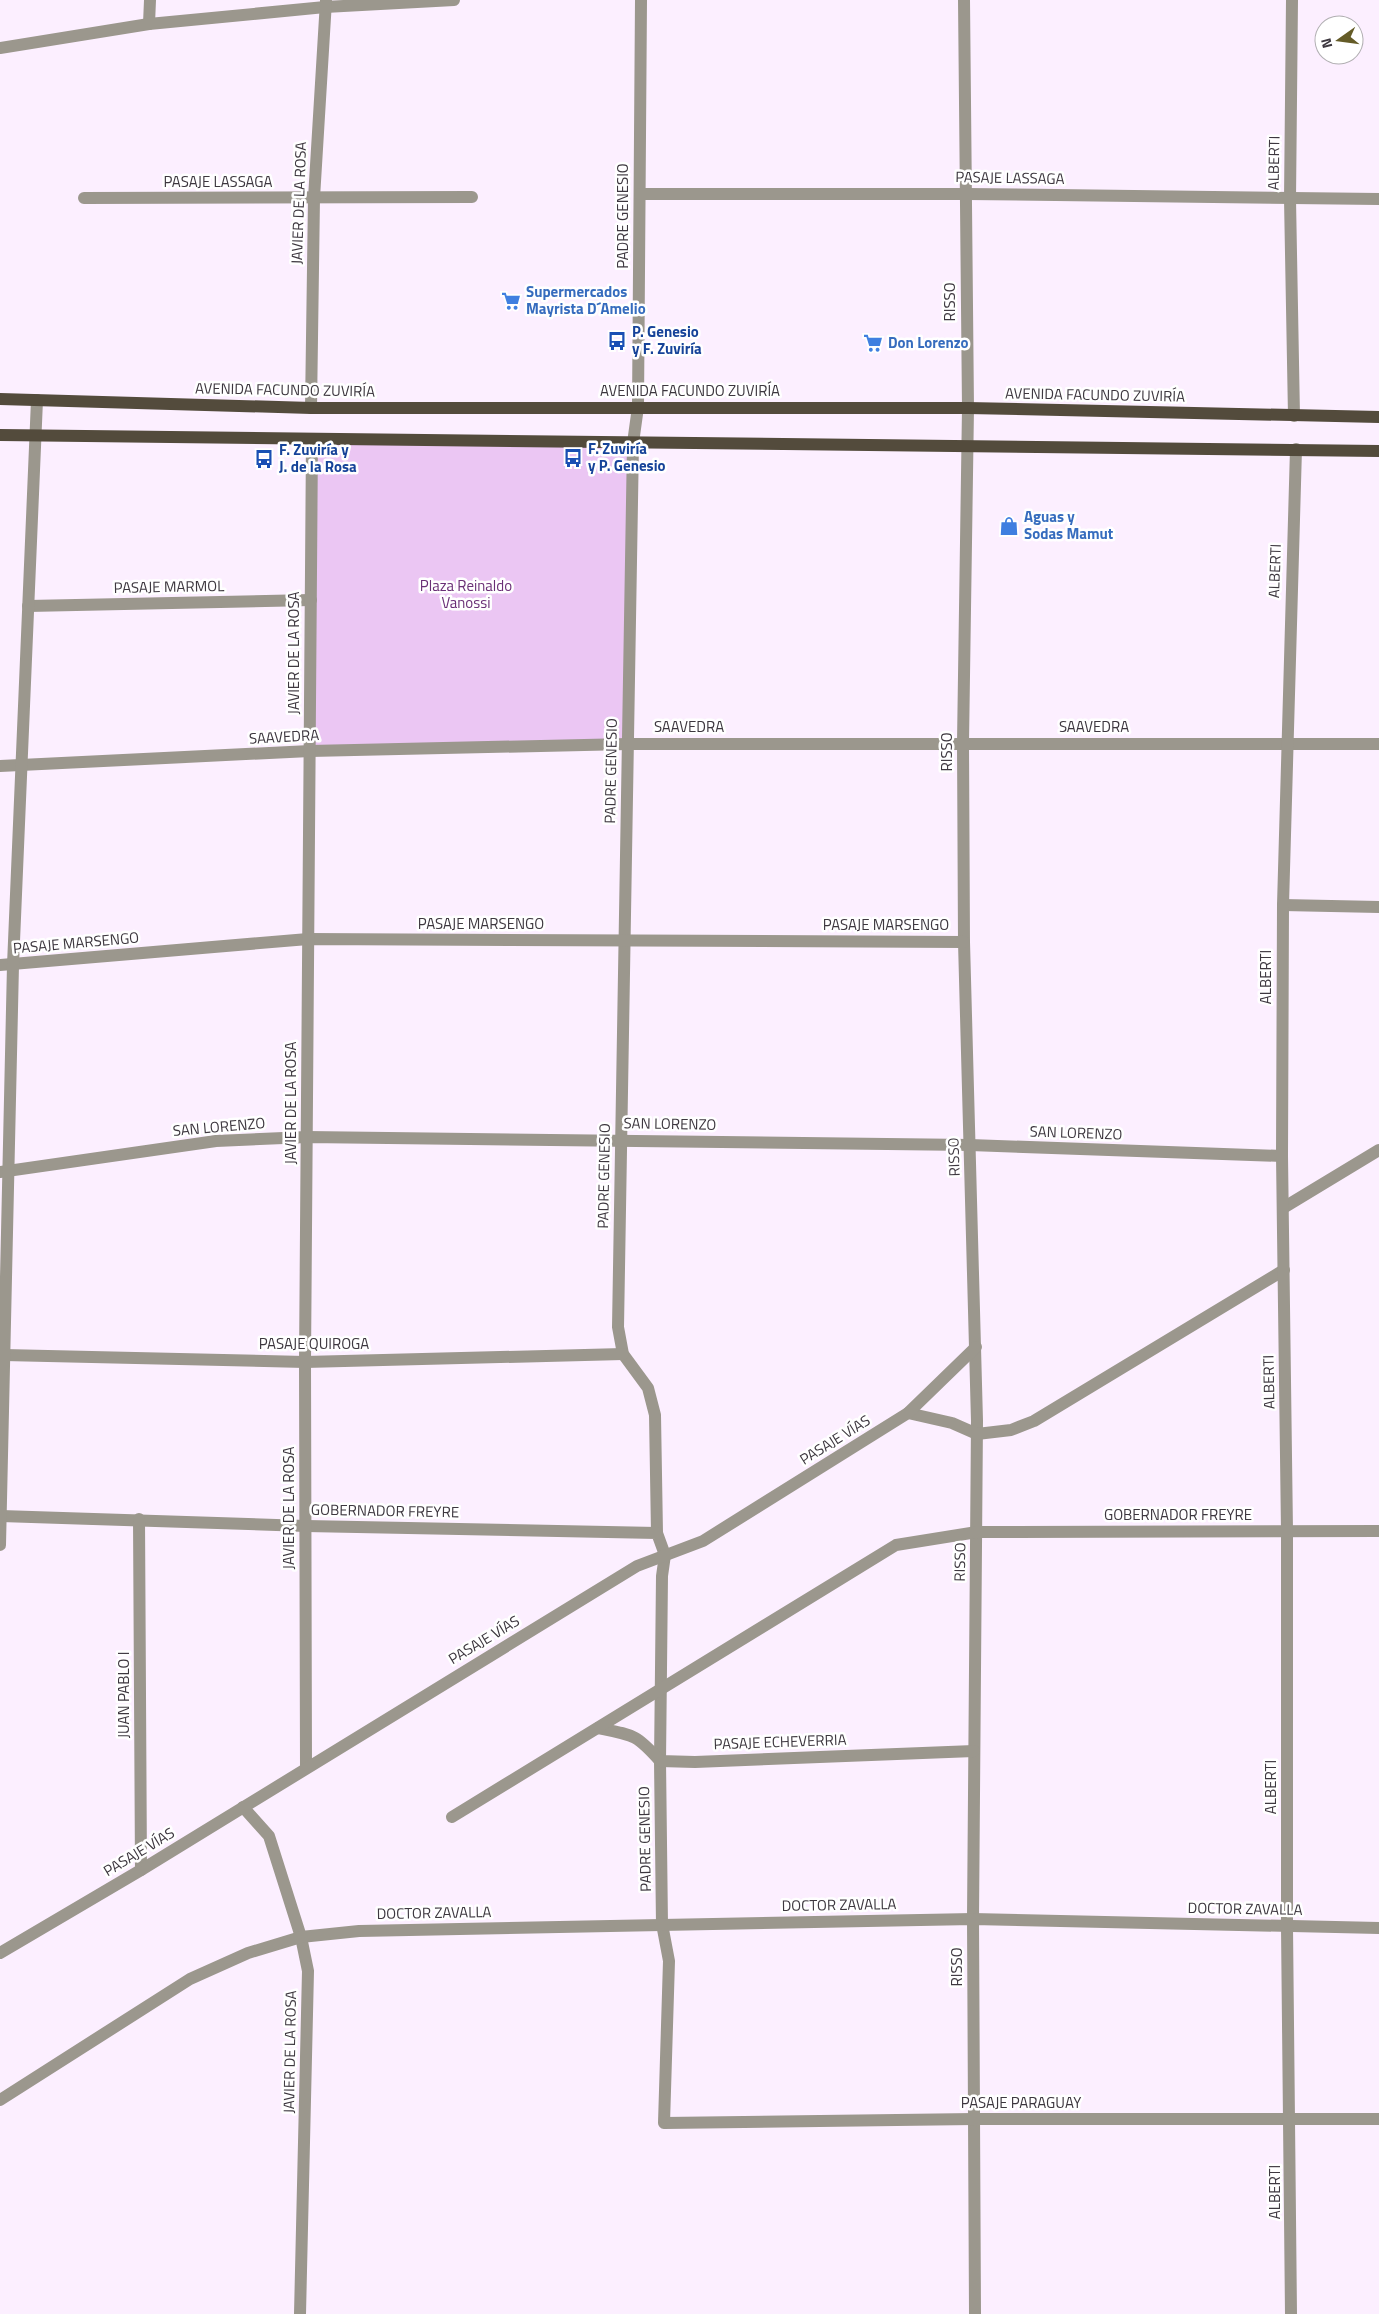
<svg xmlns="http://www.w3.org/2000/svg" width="1379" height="2314" viewBox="0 0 1379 2314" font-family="'Titillium Web',sans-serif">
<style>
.green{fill:#ebc6f3}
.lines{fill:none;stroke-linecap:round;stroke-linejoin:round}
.minor{stroke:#9b978d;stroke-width:12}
.major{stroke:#534b3c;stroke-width:12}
.labels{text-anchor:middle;stroke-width:5;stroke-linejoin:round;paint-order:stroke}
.street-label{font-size:15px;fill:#3d373f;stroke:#fff}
.shop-label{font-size:15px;font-weight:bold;fill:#366cbe;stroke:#fff;text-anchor:start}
.transit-label{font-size:15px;font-weight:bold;fill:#164399;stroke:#fff;text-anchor:start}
.park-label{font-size:15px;fill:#6a2f76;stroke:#fff}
</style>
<rect width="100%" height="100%" fill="#fcefff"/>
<polygon class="green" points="316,444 630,445 625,741 313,747"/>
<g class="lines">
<g class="minor">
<polyline points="641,0 638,407 633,443 618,1327 623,1354 648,1388 655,1415 657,1533"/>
<polyline points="964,0 968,408 963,743 964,942 977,1421 973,1919 975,2314"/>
<polyline points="1292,0 1290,199 1294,416"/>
<polyline points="149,24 150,0"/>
<polyline points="0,48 149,24 325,7 454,0"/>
<polyline points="640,194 967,194 1379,199"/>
<polyline points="84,198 472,197"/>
<polyline points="311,408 314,198 326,1"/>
<polyline points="28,606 311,600"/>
<polyline points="0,766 310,751 628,744 1379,744"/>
<polyline points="1283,905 1379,907"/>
<polyline points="0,965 308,939 964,942"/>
<polyline points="0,1172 216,1141 307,1137 970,1145 1282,1156"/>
<polyline points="1283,1208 1379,1150"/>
<polyline points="4,1355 305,1362 623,1354"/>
<polyline points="908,1413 952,1423 977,1434 1011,1430 1034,1421 1284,1270"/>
<polyline points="1,1516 306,1526 657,1533 665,1555 662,1576 660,1761 662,1924 669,1961 664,2123 974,2119 1379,2119"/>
<polyline points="139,1519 141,1870"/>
<polyline points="0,1545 13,965 37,400"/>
<path d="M598,1728C633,1735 636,1734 660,1761L695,1762L974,1751"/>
<polyline points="306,1767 305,1362 312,439"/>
<polyline points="243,1807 269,1836 301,1937 308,1971 300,2314"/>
<polyline points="452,1817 896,1545 977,1532 1379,1531"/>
<polyline points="0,1953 141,1870 637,1566 703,1541 908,1413 976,1347"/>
<polyline points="0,2100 190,1979 248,1953 301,1937 359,1931 973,1919 1379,1928"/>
<polyline points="1291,2314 1287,1927 1287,1531 1282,1156 1283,905 1296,449"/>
</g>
<g class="major">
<polyline points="0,399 311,408 968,408 1379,417"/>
<polyline points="0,435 1379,451"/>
</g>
</g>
<defs>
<g id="supermarket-bare" transform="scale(1.5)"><path d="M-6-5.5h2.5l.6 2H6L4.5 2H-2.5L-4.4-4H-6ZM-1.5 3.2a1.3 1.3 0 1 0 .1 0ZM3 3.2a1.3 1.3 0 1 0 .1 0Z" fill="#3f7fe0" stroke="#fff" stroke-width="2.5" paint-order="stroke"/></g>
<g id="bus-bare" transform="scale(1.5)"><path d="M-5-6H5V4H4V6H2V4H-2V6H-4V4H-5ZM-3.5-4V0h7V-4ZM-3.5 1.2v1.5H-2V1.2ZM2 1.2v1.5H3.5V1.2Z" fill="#1a4fb4" stroke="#fff" stroke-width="2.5" paint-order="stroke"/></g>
<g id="shop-bare" transform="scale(1.5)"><path d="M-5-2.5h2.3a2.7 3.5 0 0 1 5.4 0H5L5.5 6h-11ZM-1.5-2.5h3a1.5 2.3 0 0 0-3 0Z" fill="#3f7fe0" stroke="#fff" stroke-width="2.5" paint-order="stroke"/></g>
</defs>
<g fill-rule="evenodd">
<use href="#supermarket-bare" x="511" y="301"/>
<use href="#bus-bare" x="617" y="341"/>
<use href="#supermarket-bare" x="873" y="343"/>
<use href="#bus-bare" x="573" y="458"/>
<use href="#bus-bare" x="264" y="459"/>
<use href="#shop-bare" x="1009" y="526"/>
</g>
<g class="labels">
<g class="street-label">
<text transform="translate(1274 163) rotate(-89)" y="5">ALBERTI</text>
<text transform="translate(1010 178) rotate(1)" y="5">PASAJE LASSAGA</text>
<text x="218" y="187">PASAJE LASSAGA</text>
<text transform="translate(299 203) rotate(-88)" y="5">JAVIER DE LA ROSA</text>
<text transform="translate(623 216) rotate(-90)" y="5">PADRE GENESIO</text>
<text transform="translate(950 302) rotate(-90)" y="5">RISSO</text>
<text transform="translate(285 390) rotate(1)" y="5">AVENIDA FACUNDO ZUVIRÍA</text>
<text x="690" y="396">AVENIDA FACUNDO ZUVIRÍA</text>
<text transform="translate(1095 395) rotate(1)" y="5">AVENIDA FACUNDO ZUVIRÍA</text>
<text transform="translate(1275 571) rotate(-88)" y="5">ALBERTI</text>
<text transform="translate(169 587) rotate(-1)" y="5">PASAJE MARMOL</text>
<text transform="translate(294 653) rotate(-90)" y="5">JAVIER DE LA ROSA</text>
<text x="689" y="732">SAAVEDRA</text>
<text x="1094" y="732">SAAVEDRA</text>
<text transform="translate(284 737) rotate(-3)" y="5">SAAVEDRA</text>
<text transform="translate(947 752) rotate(-90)" y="5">RISSO</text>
<text transform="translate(611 771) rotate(-89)" y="5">PADRE GENESIO</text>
<text x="481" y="929">PASAJE MARSENGO</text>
<text x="886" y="930">PASAJE MARSENGO</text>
<text transform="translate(76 943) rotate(-5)" y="5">PASAJE MARSENGO</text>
<text transform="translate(1266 977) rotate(-90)" y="5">ALBERTI</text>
<text transform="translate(291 1103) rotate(-90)" y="5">JAVIER DE LA ROSA</text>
<text transform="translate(670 1124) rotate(1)" y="5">SAN LORENZO</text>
<text transform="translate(219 1127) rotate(-5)" y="5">SAN LORENZO</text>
<text transform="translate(1076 1133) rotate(2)" y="5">SAN LORENZO</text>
<text transform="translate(954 1157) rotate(-92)" y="5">RISSO</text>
<text transform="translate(604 1176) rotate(-89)" y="5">PADRE GENESIO</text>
<text x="314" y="1349">PASAJE QUIROGA</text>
<text transform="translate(1269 1382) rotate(-91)" y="5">ALBERTI</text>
<text transform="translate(835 1440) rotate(-32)" y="5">PASAJE VÍAS</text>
<text transform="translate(289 1508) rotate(-90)" y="5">JAVIER DE LA ROSA</text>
<text transform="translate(385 1511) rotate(1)" y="5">GOBERNADOR FREYRE</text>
<text x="1178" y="1520">GOBERNADOR FREYRE</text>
<text transform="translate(960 1562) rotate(-89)" y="5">RISSO</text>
<text transform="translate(484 1640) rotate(-31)" y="5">PASAJE VÍAS</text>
<text transform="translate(124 1695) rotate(-90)" y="5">JUAN PABLO I</text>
<text transform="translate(780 1742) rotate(-2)" y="5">PASAJE ECHEVERRIA</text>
<text transform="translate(1271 1787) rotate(-90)" y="5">ALBERTI</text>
<text transform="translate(645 1839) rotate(-91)" y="5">PADRE GENESIO</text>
<text transform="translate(139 1852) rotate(-31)" y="5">PASAJE VÍAS</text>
<text transform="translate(839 1905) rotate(-1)" y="5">DOCTOR ZAVALLA</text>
<text transform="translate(1245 1909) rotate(1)" y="5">DOCTOR ZAVALLA</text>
<text transform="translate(434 1913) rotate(-1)" y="5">DOCTOR ZAVALLA</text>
<text transform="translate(957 1967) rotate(-90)" y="5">RISSO</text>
<text transform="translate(290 2052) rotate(-89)" y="5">JAVIER DE LA ROSA</text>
<text x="1021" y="2108">PASAJE PARAGUAY</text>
<text transform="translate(1275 2192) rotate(-90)" y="5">ALBERTI</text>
</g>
<g class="shop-label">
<text x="526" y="297">Supermercados<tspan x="526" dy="17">Mayrista D´Amelio</tspan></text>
<text x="888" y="348">Don Lorenzo</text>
<text x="1024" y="522">Aguas y<tspan x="1024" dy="17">Sodas Mamut</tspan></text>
</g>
<g class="transit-label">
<text x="632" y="337">P. Genesio<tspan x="632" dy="17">y F. Zuviría</tspan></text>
<text x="588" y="454">F. Zuviría<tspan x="588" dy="17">y P. Genesio</tspan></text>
<text x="279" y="455">F. Zuviría y<tspan x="279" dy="17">J. de la Rosa</tspan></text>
</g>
<g class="park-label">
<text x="466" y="591">Plaza Reinaldo<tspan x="466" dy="17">Vanossi</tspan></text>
</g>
</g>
<g transform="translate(1339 40) rotate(256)"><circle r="24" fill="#ffffff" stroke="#b1afb2"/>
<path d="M0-4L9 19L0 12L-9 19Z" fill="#645b27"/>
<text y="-8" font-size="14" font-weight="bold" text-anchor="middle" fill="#3d373f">N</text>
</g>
</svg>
